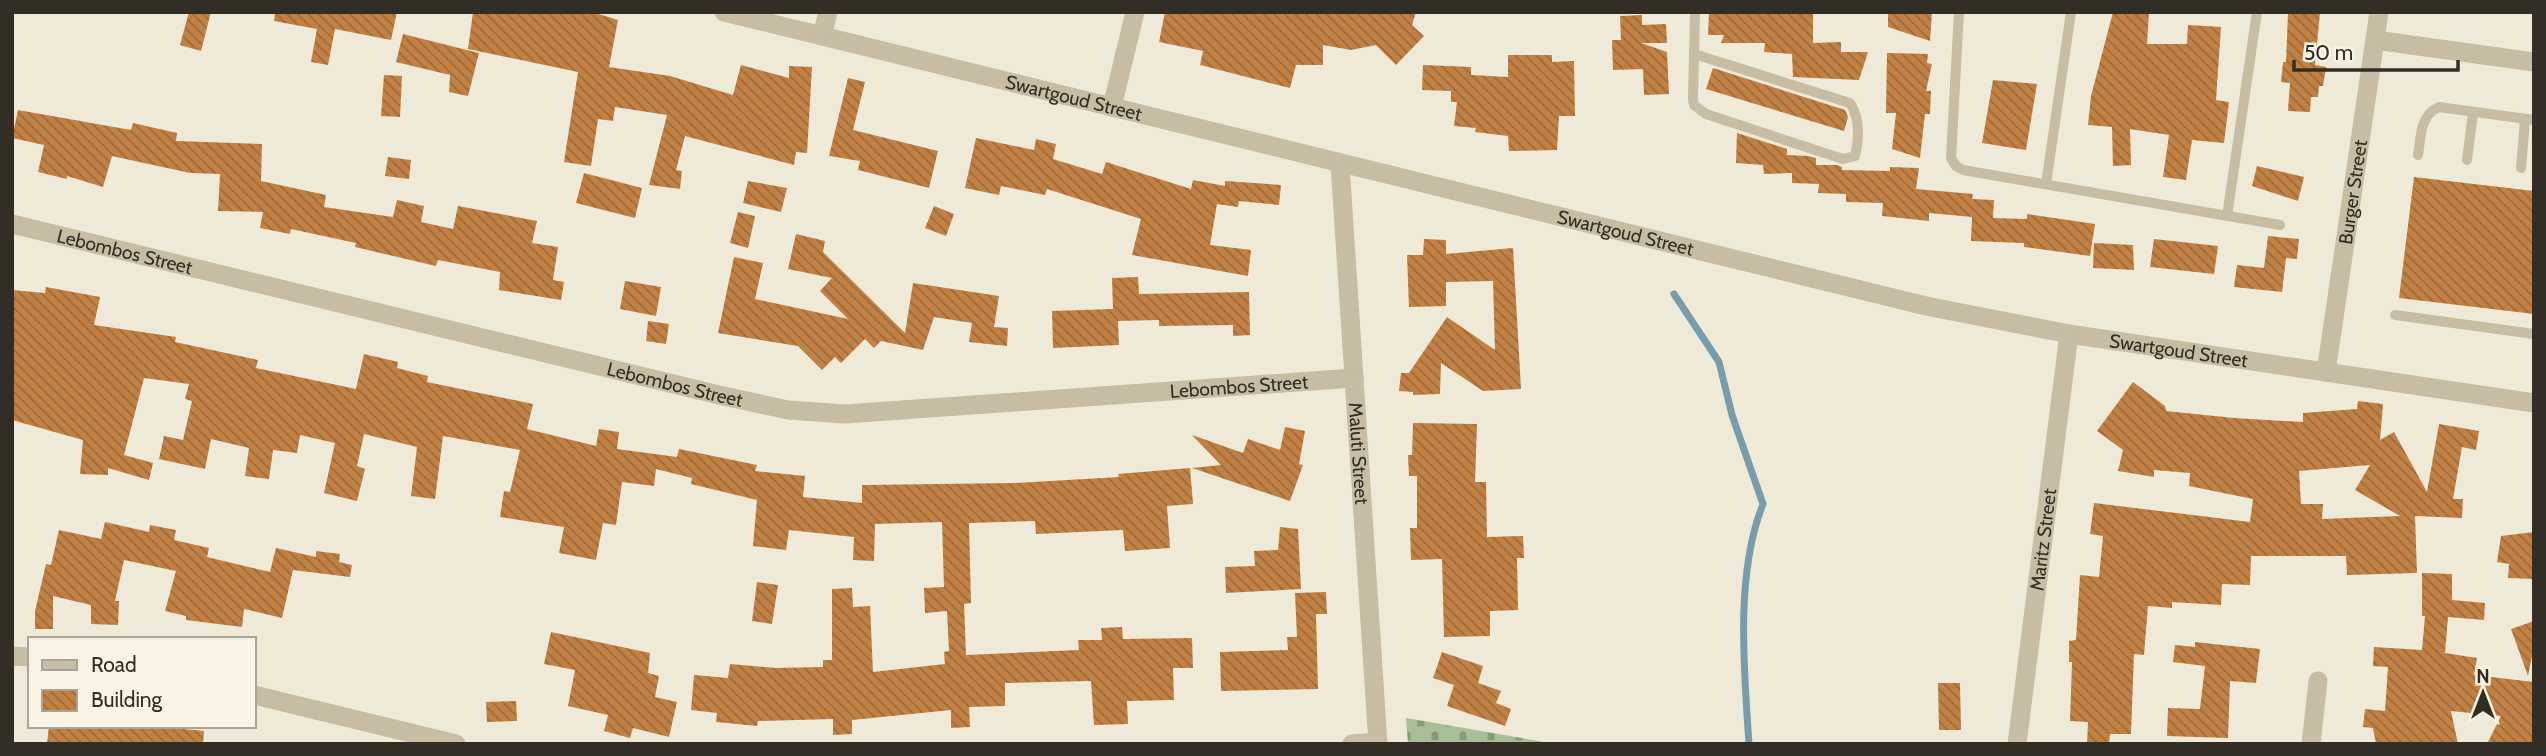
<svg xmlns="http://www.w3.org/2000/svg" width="2546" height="756" viewBox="0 0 2546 756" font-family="Cabin,sans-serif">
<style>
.cemetery{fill:url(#cemetery-stones)}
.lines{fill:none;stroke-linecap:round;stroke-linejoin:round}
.stream{stroke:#789cab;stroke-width:7}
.building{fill:url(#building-back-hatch);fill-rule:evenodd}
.service{stroke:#c7bca4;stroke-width:10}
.minor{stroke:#c7bca4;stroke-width:19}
.labels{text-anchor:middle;stroke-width:6;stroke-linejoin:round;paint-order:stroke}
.street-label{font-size:19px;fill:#322d25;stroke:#f8f3e3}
</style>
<defs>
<pattern id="cemetery-stones" width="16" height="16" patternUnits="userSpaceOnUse" patternTransform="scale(1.75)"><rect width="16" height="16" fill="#a8bd98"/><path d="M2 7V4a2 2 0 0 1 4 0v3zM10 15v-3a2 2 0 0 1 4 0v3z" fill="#899a7c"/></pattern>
<pattern id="building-back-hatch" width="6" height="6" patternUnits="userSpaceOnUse" patternTransform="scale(1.75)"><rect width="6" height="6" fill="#c18144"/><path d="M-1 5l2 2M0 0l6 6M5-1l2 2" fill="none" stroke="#9d6a39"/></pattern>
</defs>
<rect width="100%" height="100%" fill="#efead7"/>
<polygon class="cemetery" points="1406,718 1556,744 1408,744"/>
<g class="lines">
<path class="stream" d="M1674,294L1719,362L1732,415L1763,504C1735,574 1744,669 1749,744"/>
</g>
<g class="building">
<polygon points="189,12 211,12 201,51 180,45"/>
<polygon points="275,12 397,12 391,40 335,29 328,65 311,62 317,29 274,21"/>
<polygon points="473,12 592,12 618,20 609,67 670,76 733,95 741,65 789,78 789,66 812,67 807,153 796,152 794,165 685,136 676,170 682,171 680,189 649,185 667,115 615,107 613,121 598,119 591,166 564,162 578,72 468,49"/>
<polygon points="1165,12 1416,12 1412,25 1424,36 1396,65 1376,45 1351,50 1323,45 1323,65 1296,65 1290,88 1200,65 1203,51 1159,42"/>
<polygon points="1709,12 1813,12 1813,43 1841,42 1841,52 1868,52 1859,80 1793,77 1792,54 1764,52 1765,43 1721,43 1724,35 1708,35"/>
<polygon points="1888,12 1932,12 1930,41 1888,27"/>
<polygon points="2113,12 2149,12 2147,44 2187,44 2188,25 2221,27 2216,100 2229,102 2224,143 2192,140 2186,180 2163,177 2169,135 2130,129 2131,165 2113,166 2112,127 2088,125 2091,96"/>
<polygon points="2288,12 2320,12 2315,65 2326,67 2323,86 2319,86 2318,97 2311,97 2310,112 2288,111 2290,83 2281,82 2283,62 2286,62"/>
<polygon points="1642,15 1642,25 1666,24 1667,43 1641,43 1667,52 1669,94 1644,95 1643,69 1613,70 1612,40 1621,40 1620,16"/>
<polygon points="403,34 479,53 468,96 449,92 450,75 396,62"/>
<polygon points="1887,53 1928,54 1927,63 1932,64 1926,91 1931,91 1930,114 1925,114 1920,158 1892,149 1896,113 1886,113"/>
<polygon points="1508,55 1552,55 1552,62 1574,61 1575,116 1559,116 1557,150 1509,151 1508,136 1475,132 1476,128 1454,126 1457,102 1451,102 1451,91 1422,90 1423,65 1471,67 1471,75 1508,77"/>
<polygon points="1713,68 1845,110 1848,117 1844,131 1706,89"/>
<polygon points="384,75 402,76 400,117 381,116"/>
<polygon points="848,78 865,82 853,130 938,151 929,188 858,170 860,161 829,156"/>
<polygon points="1993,80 2037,84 2026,150 1982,143"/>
<polygon points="18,110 131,130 133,123 177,133 176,141 262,144 261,181 326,195 324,207 393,217 397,200 424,206 421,222 453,229 458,206 537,221 532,243 558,247 553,280 564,282 561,300 499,290 500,272 438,260 436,266 355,247 356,243 291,229 290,234 260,228 263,212 218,211 220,174 190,173 112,156 103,187 67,176 67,179 38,172 44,145 12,138"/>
<polygon points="1737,133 1787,149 1787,155 1808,156 1816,158 1816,165 1837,165 1842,167 1842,170 1890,171 1890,167 1919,168 1916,189 1973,194 1972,199 1994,200 1993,218 2027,219 2027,214 2095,224 2090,256 2024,247 2024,243 1971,241 1972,217 1929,213 1929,221 1882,216 1883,203 1846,202 1846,194 1818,193 1819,184 1792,183 1792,173 1764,174 1763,165 1736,163"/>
<polygon points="976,138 1034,150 1036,139 1056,144 1053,159 1102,174 1106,162 1191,189 1193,180 1225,186 1225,181 1281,185 1279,205 1239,201 1238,207 1217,204 1210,245 1251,250 1248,276 1132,255 1141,219 1047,189 1045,195 1001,186 999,195 965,188"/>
<polygon points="388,157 411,160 409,179 385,176"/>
<polygon points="2257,166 2304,177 2298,201 2252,186"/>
<polygon points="584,173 642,188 635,218 576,203"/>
<polygon points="2414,177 2534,191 2534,314 2399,298"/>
<polygon points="748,181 787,188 781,212 743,203"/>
<polygon points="934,206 954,214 946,236 925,228"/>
<polygon points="738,212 755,216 748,248 730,243"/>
<polygon points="796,234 825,241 823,252 905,333 913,283 999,296 994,327 1008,328 1007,346 969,342 972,323 934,317 923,350 881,341 874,348 865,339 841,363 835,357 822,370 798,346 718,333 734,257 763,263 755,299 848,319 820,291 832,278 788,269"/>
<polygon points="2268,236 2299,239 2297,259 2286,258 2282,292 2234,287 2237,265 2264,268"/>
<polygon points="1424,239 1446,240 1446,254 1513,248 1521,389 1483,391 1441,363 1440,394 1413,395 1413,392 1399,391 1401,373 1409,373 1447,317 1495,350 1493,281 1446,282 1446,306 1409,307 1407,255 1423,255"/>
<polygon points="2154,239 2218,246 2214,274 2150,267"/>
<polygon points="2094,243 2133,245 2134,270 2093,268"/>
<polygon points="1138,277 1139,294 1249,292 1250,335 1233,336 1233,325 1159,326 1159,320 1118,321 1119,345 1053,348 1052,311 1113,309 1112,278"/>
<polygon points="625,281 661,287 656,316 620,309"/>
<polygon points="46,287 100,297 94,325 176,337 175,342 258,360 256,368 356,389 364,354 398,362 397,368 428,376 427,382 533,404 527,429 596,446 599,429 619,432 617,449 677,457 679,449 757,465 755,471 805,476 803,497 862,503 862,485 1014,483 1119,477 1118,474 1190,468 1193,504 1167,506 1170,548 1125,551 1123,530 1036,534 1035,521 969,523 971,603 964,604 966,655 1079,650 1078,640 1102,640 1101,628 1122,627 1123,639 1192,638 1193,668 1173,668 1174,700 1127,701 1128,724 1094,725 1091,681 1005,683 1005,706 969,707 970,727 951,728 951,710 852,720 852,734 833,735 833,719 758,721 757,726 716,722 717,713 691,710 694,675 728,678 730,664 776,668 823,667 823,660 832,660 832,589 852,588 853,607 870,606 873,672 945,664 944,652 949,651 947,611 925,613 924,588 944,587 942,522 875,524 874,561 853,560 854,537 789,530 786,550 753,546 757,500 691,484 692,478 656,469 654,486 622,482 616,525 603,523 596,560 559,553 564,527 500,517 504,491 510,492 520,450 443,436 435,499 411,496 417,447 364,434 357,466 365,469 357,501 324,493 335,443 300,435 297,453 273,450 269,479 245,476 249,448 211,439 205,469 159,459 164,436 183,440 192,401 185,399 189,384 144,378 124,455 153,463 149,480 108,468 108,475 80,474 83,440 12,420 12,290 45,293"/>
<polygon points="648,321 669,324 666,344 646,341"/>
<path d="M2133,382L2165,406L2166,411L2234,418L2303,422V413L2357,409L2358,401L2383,404L2380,440L2394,432L2427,492L2439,424L2479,431L2476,450L2462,447L2453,499H2463L2462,518L2415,516L2417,573L2347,575L2346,556H2251L2250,585L2222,584L2221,605L2172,602V608L2148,606L2144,655L2134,654L2131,734H2110L2109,744H2087L2088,722L2070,721L2072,662H2069V641L2076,640L2080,575L2099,577L2103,536L2090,534L2094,503L2250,522L2253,499L2189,486L2190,473L2154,470V477L2118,471L2123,450L2097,431ZM2370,465L2355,490L2400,516L2322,519L2323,504H2301L2299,471Z"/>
<polygon points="1413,423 1477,424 1475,482 1486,482 1487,537 1523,536 1524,558 1517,558 1518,610 1490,611 1490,636 1444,637 1442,559 1411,560 1410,528 1417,528 1417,476 1409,476 1408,455 1412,455"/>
<polygon points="1285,427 1305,431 1299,464 1303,465 1290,501 1192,468 1221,465 1192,435 1243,453 1248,439 1280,450"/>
<polygon points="105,522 149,532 150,525 176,530 174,540 209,548 207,557 270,572 276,548 316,557 316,551 340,554 339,562 352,565 350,577 293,570 282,618 244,609 242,627 186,620 186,616 165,611 176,571 124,560 115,601 119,601 118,625 91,624 91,605 53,596 53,629 35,629 35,611 46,564 51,565 59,530 101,539"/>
<polygon points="1280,527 1298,529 1301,589 1226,593 1225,567 1255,566 1254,551 1278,550"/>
<polygon points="2534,532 2534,579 2508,578 2509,564 2497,562 2501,536"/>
<polygon points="2422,573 2452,574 2452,600 2485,603 2484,620 2448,617 2445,653 2477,658 2474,675 2534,682 2534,744 2487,744 2501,716 2451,711 2458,744 2376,744 2373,728 2363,727 2365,709 2385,711 2388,667 2373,666 2374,647 2422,650 2425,616 2422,616"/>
<polygon points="757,582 778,585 772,624 752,621"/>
<polygon points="1326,592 1327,614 1316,614 1318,689 1221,691 1220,652 1288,650 1287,637 1297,637 1295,593"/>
<polygon points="2534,621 2534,646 2528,676 2511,629"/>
<polygon points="551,632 650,653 648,673 659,676 655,697 677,702 669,737 633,728 630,738 604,731 608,715 568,706 575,670 544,664"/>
<polygon points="2195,642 2260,649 2256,683 2230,681 2228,738 2167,736 2168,708 2200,709 2205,666 2173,662 2175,645 2195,647"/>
<polygon points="1442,652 1483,666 1478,683 1501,691 1496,703 1511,709 1505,726 1447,706 1454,685 1433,678"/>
<polygon points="1938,683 1960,683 1961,730 1939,730"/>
<polygon points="516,701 517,721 487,722 486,702"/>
<polygon points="49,726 152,726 204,731 203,744 47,744"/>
</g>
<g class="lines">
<g class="service">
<polyline points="1959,12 1951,158 1956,166 1963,170 2280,225"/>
<path d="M1694,54L1850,103C1860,118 1859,139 1855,156L1843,159L1706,114L1694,105L1693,99L1695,12"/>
<path d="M2418,155C2421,136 2420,115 2439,107L2534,120"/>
<polyline points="2467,160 2473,113"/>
<polyline points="2521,168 2525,120"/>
<polyline points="2046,184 2071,12"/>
<polyline points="2227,216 2257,12"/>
<polyline points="2395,315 2534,334"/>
</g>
<g class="minor">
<path id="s1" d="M724,12L1926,306L2069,334L2534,403"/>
<polyline points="822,36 828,12"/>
<polyline points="2375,40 2534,62"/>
<polyline points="1112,107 1135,12"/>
<path id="s2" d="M1340,164L1378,744"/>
<path id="s3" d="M12,224L719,395L788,410L845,414L1354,378"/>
<path id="s4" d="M2326,372L2379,12"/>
<polyline points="12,656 30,657"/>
<polyline points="254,695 456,744"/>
<polyline points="1352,744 1378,742"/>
<path id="s5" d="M2017,744L2069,334"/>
<polyline points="2311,744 2318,681"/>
</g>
</g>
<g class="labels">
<g class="street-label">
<text dy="7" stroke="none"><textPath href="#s1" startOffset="360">Swartgoud Street</textPath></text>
<text dy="7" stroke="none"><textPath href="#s4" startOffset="182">Burger Street</textPath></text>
<text dy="7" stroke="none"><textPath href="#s1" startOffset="928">Swartgoud Street</textPath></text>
<text dy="7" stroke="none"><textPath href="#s3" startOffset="116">Lebombos Street</textPath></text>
<text dy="7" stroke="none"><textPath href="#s1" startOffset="1494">Swartgoud Street</textPath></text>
<text dy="7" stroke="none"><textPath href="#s3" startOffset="682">Lebombos Street</textPath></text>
<text dy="7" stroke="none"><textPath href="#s3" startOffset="1250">Lebombos Street</textPath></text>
<text dy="7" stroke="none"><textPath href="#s2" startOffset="290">Maluti Street</textPath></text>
<text dy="7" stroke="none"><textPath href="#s5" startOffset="206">Maritz Street</textPath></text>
</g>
</g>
<rect width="2546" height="756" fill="none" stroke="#322d25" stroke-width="28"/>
<rect x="28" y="637" width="228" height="91" fill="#f8f3e3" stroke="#a9a497" stroke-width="2"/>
<rect x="42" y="660" width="35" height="10" fill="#c7bca4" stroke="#a9a497" stroke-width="2"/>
<text x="91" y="672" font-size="21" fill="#322d25">Road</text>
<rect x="42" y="690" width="35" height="21" fill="url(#building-back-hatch)" stroke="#a9a497" stroke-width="2"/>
<text x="91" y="707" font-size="21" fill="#322d25">Building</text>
<g transform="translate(2483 693)" stroke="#f8f3e3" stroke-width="5" paint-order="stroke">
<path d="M0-5L12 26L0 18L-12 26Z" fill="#322d25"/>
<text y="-10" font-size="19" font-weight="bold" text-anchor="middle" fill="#322d25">N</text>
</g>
<path d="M2294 60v10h164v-10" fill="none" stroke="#322d25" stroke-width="3.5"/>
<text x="2304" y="60" font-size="21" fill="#322d25" stroke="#f8f3e3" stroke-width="5" paint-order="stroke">50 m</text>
</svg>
